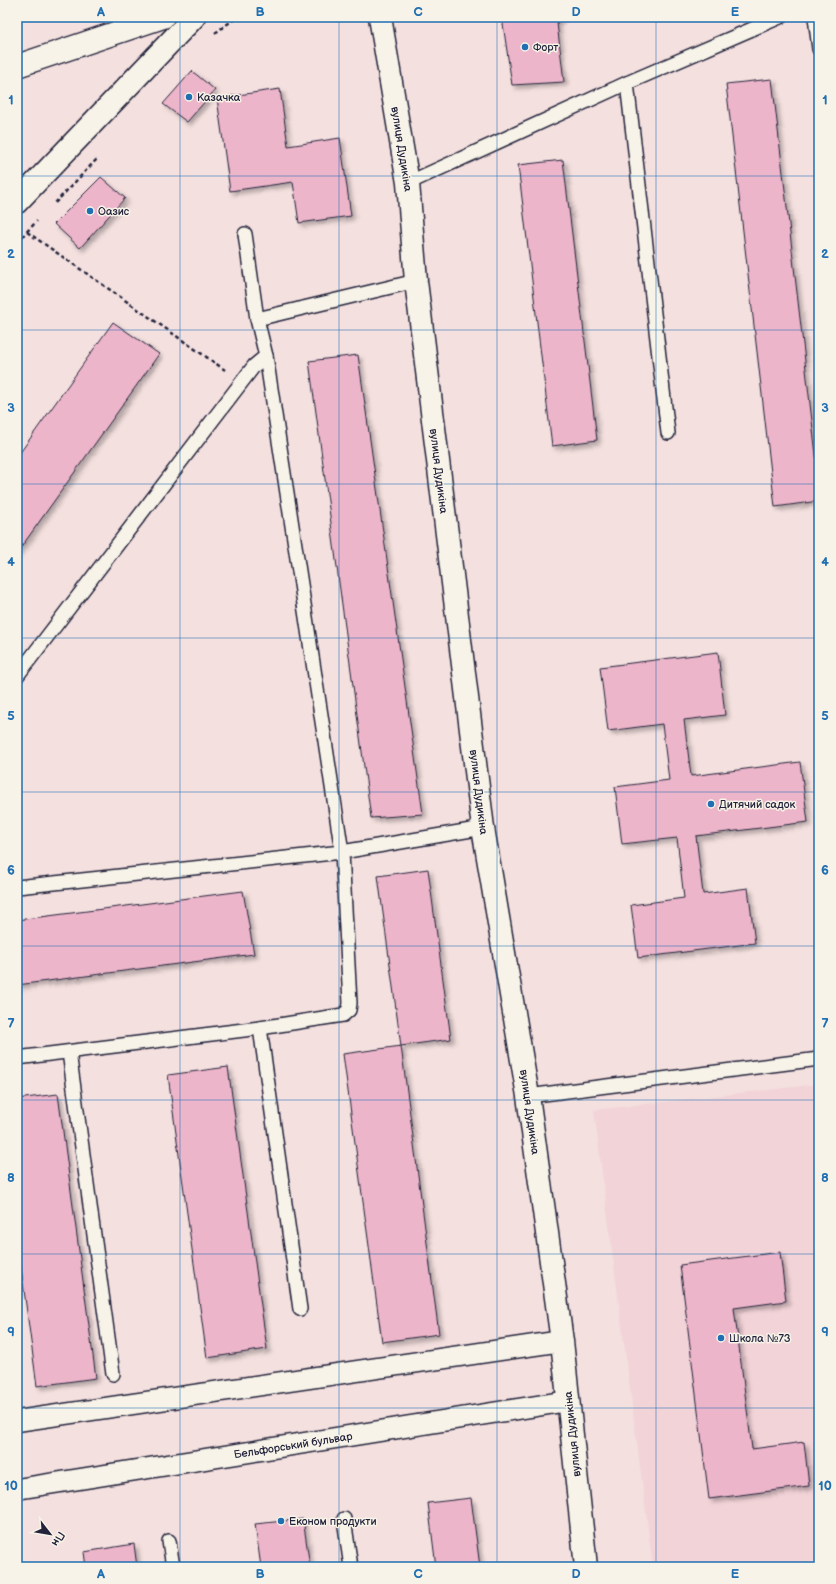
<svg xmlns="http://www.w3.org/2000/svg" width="836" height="1584" viewBox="0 0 836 1584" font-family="'Balsamiq Sans',sans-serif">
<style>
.built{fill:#f2d3d8}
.building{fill:#edb5c9;stroke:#22223b;filter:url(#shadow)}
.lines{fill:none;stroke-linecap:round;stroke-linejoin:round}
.service-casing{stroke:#22223b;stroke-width:16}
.pedestrian-casing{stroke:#22223b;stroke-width:23}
.minor-casing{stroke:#22223b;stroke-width:25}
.secondary-casing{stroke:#22223b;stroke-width:25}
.path{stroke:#22223b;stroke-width:2.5;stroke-dasharray:4 3;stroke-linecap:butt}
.service{stroke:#f7f3e8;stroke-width:13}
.pedestrian{stroke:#f7f3e8;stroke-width:20}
.minor{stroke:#f7f3e8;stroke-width:22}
.secondary{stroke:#f7f3e8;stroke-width:22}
.grid{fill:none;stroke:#1f6fb2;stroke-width:1;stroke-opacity:0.55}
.poi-dot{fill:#1f6fb2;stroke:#f7f3e8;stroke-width:1.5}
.labels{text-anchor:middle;stroke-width:3;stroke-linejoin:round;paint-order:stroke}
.poi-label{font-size:11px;fill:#22223b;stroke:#f7f3e8;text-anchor:start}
.street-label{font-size:11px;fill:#22223b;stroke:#f7f3e8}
.neatline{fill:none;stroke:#1f6fb2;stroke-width:1.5}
.grid-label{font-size:13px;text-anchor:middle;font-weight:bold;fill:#1f6fb2}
</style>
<defs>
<filter id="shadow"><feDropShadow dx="3.5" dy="3.5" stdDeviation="2" flood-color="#0004"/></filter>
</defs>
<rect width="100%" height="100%" fill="#f4e0df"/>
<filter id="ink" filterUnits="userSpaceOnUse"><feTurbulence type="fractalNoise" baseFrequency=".025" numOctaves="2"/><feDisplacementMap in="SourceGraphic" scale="8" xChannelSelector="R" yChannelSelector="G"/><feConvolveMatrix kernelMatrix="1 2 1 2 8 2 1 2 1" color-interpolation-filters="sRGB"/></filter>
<g filter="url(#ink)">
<polygon class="built" points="819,1084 819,1567 653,1567 594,1110"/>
<g class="building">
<polygon points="502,17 561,17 557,23 564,82 512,85"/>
<polygon points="192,71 215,90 187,122 163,104"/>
<polygon points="772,79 819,481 819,501 775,507 726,84"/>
<polygon points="280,89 288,146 340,138 351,216 299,223 293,182 230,191 217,98"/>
<polygon points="563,160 597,440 552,446 518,165"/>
<polygon points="101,177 125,198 80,248 54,224"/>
<polygon points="113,322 159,354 17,553 17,457"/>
<polygon points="358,355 423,814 371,818 309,361"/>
<polygon points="718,652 725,715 684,720 691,776 800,762 808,822 696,836 703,894 748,888 755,943 638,958 631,905 684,898 677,838 622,844 615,787 669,780 662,724 608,731 600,667"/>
<polygon points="428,869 451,1039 401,1046 378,876"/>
<polygon points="243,891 254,954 17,985 17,920"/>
<polygon points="401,1046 439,1334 382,1342 343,1054"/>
<polygon points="228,1067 267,1349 207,1358 168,1075"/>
<polygon points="58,1094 96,1378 37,1386 17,1238 17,1099"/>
<polygon points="780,1252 786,1301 734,1308 752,1449 804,1442 809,1486 709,1499 680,1265"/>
<polygon points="471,1498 480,1567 436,1567 428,1503"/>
<polygon points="303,1519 310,1567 261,1567 255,1524"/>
<polygon points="134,1544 137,1567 86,1567 84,1552"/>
</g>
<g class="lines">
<g class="service-casing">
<g id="service">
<polyline points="815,17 819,49"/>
<polyline points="627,83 668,433"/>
<polyline points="408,183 627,83 780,17"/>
<polyline points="245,234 257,319"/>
<polyline points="17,676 254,366 266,356"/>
<polyline points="17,887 342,852 266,356 257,319 416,281"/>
<polyline points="260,1028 300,1309"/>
<polyline points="69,1052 113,1374"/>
<polyline points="17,1058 260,1028 343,1015 349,1010 350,1003 342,852 483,828"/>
<polyline points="528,1096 819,1059"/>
<polyline points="344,1519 351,1567"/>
<polyline points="169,1541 173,1567"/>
</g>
</g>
<g class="pedestrian-casing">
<g id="pedestrian">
<polyline points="17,1421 562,1341"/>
<polyline points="17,1489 568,1401"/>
</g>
</g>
<g class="minor-casing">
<polyline id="minor" points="380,17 408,183 416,281 483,828 528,1096 562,1341 586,1567"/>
</g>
<g class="secondary-casing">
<g id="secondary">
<polyline points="17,66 163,17"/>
<polyline points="17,202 194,17"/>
</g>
</g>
<g class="path">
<polyline points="215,33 237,17"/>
<polyline points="55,203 97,159"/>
<polyline points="27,232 225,370"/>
<polyline points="17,242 37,221"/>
</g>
<use href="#service" class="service"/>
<use href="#pedestrian" class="pedestrian"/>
<use href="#minor" class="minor"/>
<use href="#secondary" class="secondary"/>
</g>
</g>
<path class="grid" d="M180,17V1567M339,17V1567M497,17V1567M656,17V1567M17,176H819M17,330H819M17,484H819M17,638H819M17,792H819M17,946H819M17,1100H819M17,1254H819M17,1408H819"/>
<g class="poi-dot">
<circle cx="525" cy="47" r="4"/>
<circle cx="189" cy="97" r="4"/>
<circle cx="90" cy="211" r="4"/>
<circle cx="711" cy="804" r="4"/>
<circle cx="721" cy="1338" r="4"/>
<circle cx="281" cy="1521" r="4"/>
</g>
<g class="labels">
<g class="poi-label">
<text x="533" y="51">Форт</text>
<text x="197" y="101">Казачка</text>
<text x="98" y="215">Оазис</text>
<text x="719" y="808">Дитячий садок</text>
<text x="729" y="1342">Школа №73</text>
<text x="289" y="1525">Економ продукти</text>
</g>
<g class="street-label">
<text transform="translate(402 149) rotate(81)" y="4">вулиця Дудикіна</text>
<text transform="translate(439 471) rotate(83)" y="4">вулиця Дудикіна</text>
<text transform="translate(479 792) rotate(83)" y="4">вулиця Дудикіна</text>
<text transform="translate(530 1112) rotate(82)" y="4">вулиця Дудикіна</text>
<text transform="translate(572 1434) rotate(-96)" y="4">вулиця Дудикіна</text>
<text transform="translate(293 1445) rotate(-9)" y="4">Бельфорський бульвар</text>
</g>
</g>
<rect width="836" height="1584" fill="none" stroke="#f7f3e8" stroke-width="44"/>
<g transform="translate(50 1534) rotate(121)" stroke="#f7f3e8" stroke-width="3" paint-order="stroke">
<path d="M0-3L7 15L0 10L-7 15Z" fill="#22223b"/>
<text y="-6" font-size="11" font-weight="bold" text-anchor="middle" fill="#22223b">Пн</text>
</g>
<rect x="22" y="22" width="792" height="1540" class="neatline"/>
<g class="grid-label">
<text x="101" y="16">A</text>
<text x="260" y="16">B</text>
<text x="418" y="16">C</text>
<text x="576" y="16">D</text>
<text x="735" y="16">E</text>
<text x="11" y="104">1</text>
<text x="825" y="104">1</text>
<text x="11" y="258">2</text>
<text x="825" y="258">2</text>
<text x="11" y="412">3</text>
<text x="825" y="412">3</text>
<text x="11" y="566">4</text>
<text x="825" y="566">4</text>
<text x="11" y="720">5</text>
<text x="825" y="720">5</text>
<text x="11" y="874">6</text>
<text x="825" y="874">6</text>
<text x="11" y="1028">7</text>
<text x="825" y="1028">7</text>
<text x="11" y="1182">8</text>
<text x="825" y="1182">8</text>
<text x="11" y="1336">9</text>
<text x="825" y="1336">9</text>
<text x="11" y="1490">10</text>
<text x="825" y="1490">10</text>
<text x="101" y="1578">A</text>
<text x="260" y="1578">B</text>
<text x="418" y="1578">C</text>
<text x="576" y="1578">D</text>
<text x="735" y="1578">E</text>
</g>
</svg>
